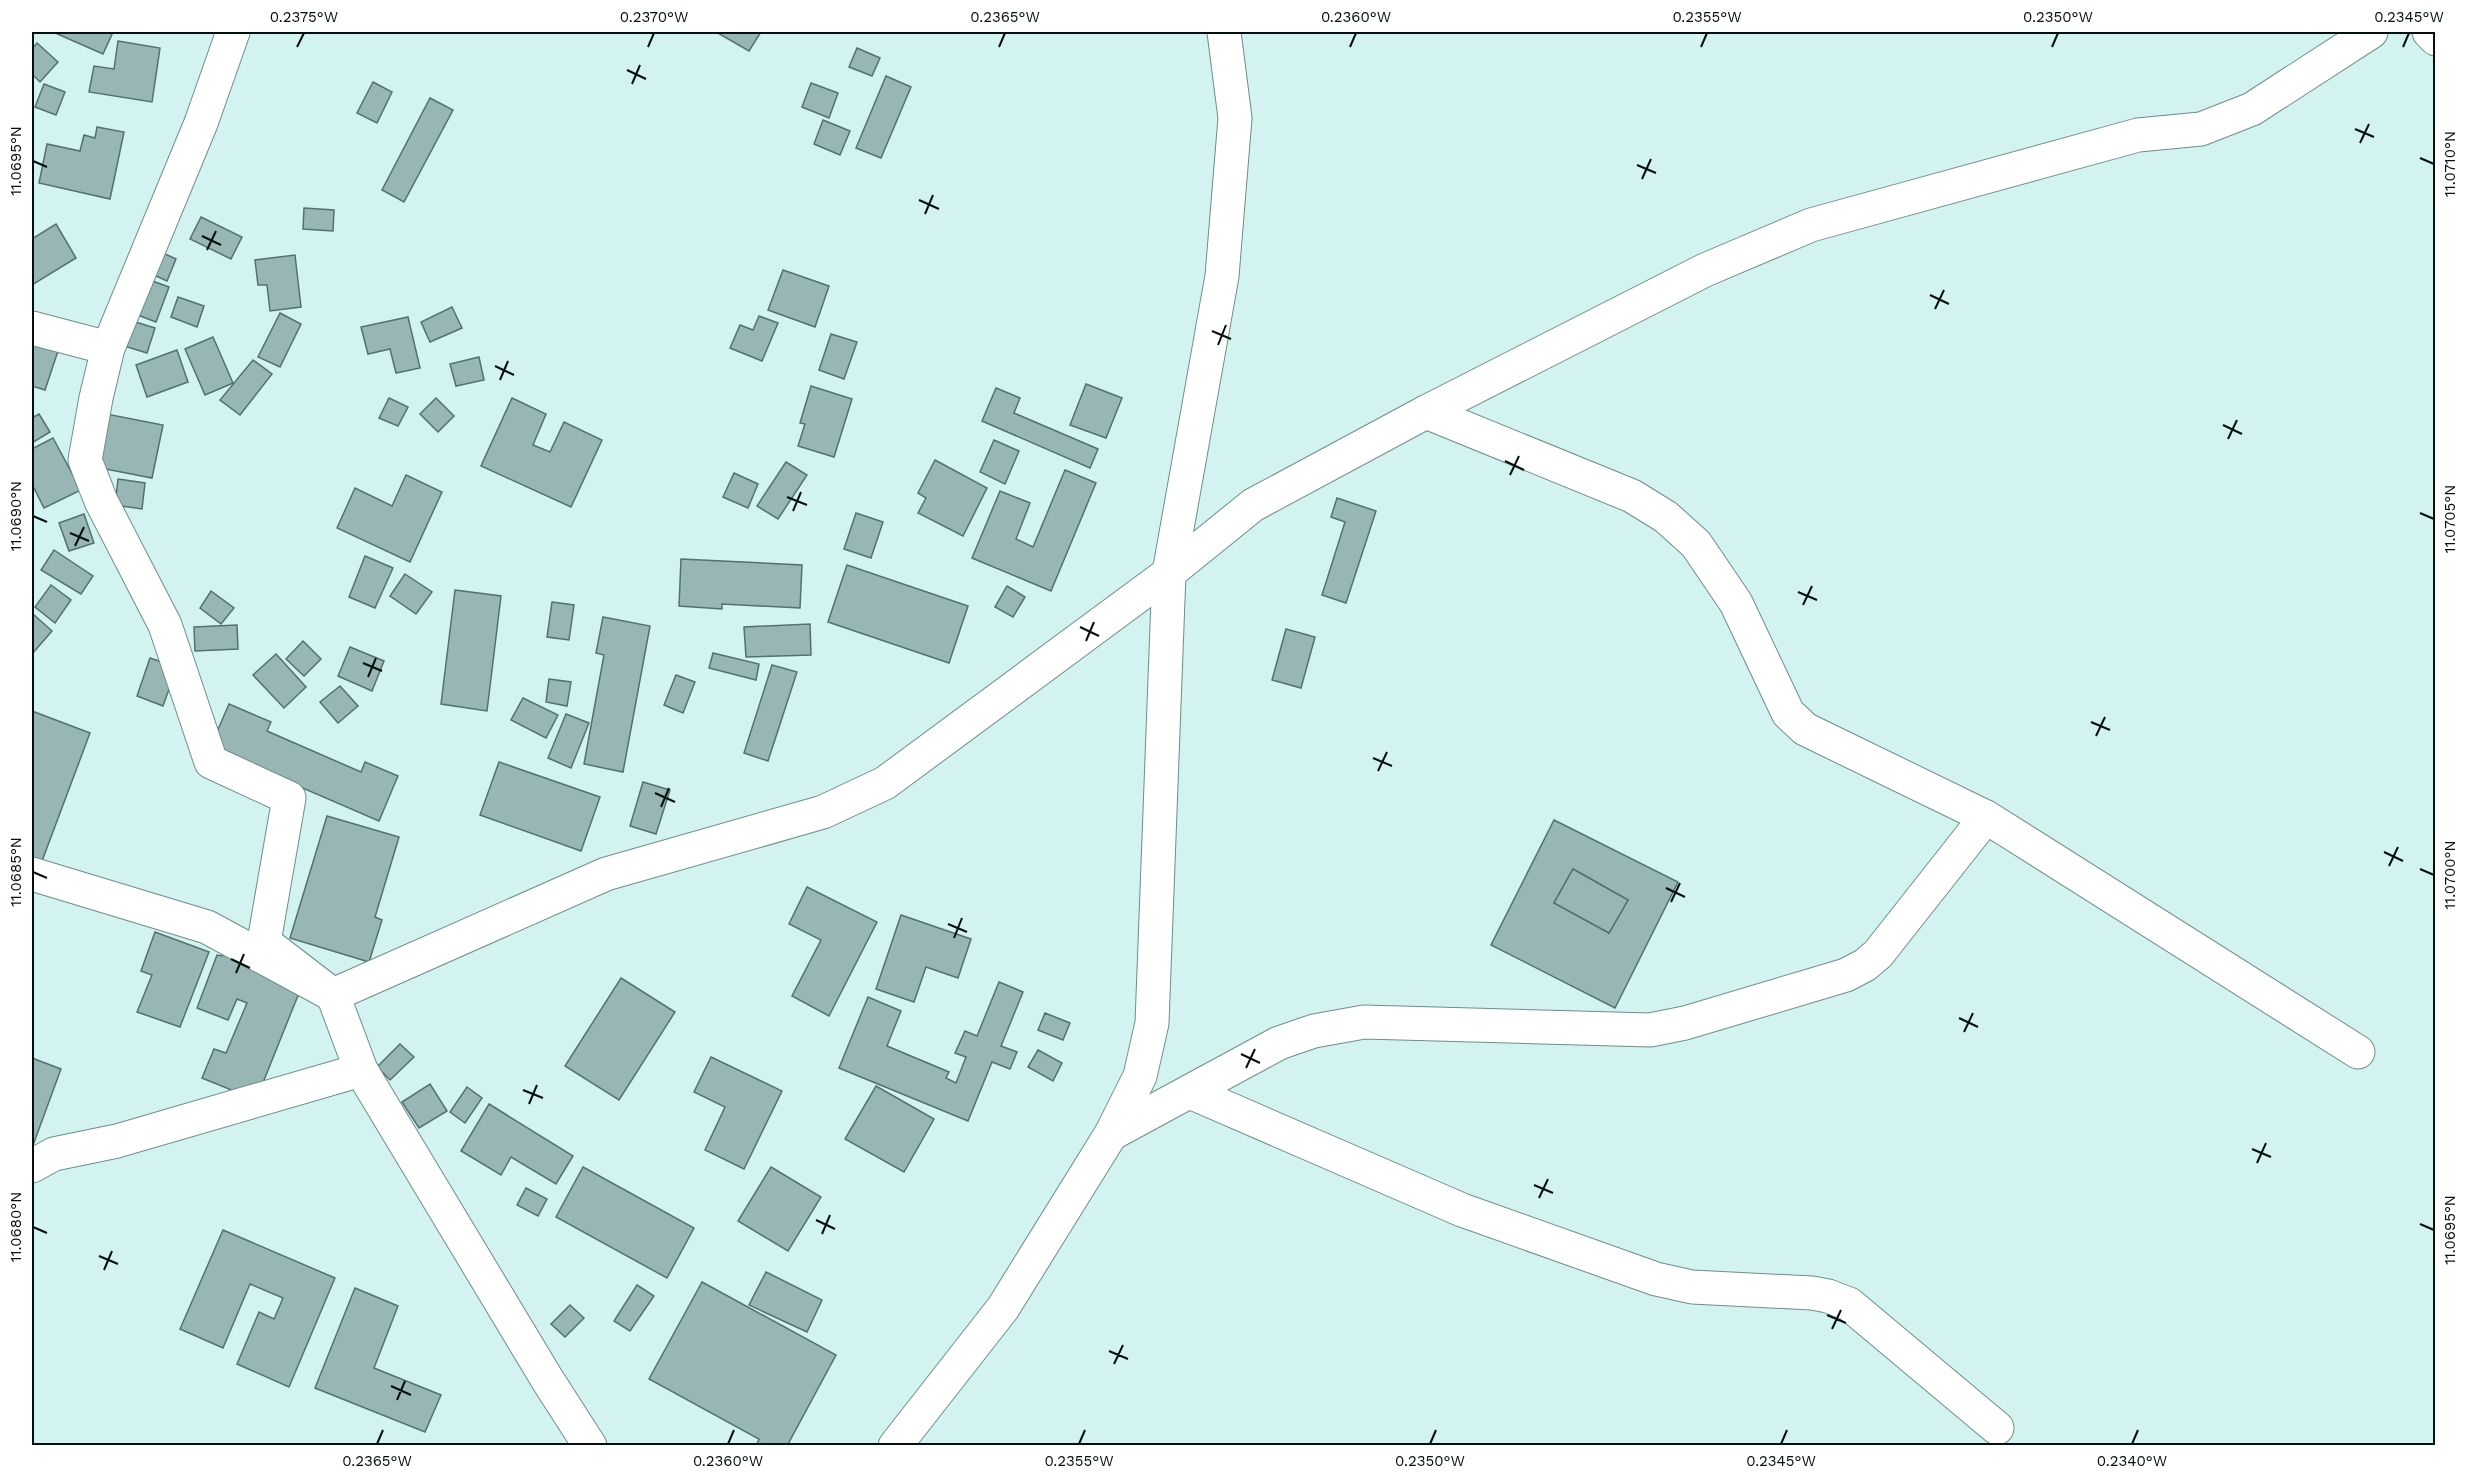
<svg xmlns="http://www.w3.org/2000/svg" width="2467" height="1477" viewBox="0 0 2467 1477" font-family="'Work Sans',sans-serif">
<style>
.building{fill:#97b6b4;stroke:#54716f;stroke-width:1.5;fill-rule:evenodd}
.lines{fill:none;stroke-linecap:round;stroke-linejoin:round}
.minor-casing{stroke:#6f8d8b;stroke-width:35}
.minor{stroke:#fff;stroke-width:33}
.ticks{fill:none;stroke:#050f0e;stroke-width:2}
.neatline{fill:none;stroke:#050f0e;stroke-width:2}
.ticks-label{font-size:15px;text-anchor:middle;fill:#050f0e}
</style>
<rect width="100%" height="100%" fill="#d2f3f0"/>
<g class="building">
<polygon points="53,32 113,32 103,54"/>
<polygon points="716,32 761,32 749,51"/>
<polygon points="118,41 160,48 152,102 89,92 94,66 114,69"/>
<polygon points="37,43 58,62 40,82 32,74 32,49"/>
<polygon points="857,48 880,58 872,76 849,67"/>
<polygon points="886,76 911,87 881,158 856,148"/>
<polygon points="373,82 392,92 377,123 357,113"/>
<polygon points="811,83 838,93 829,118 802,107"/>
<polygon points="44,84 65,92 56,115 35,107"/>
<polygon points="430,98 453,110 404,202 382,190"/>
<polygon points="823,120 850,131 840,155 814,144"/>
<polygon points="97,127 124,132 110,199 39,183 47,144 80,151 84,135 95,138"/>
<polygon points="304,208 334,210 333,231 303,229"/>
<polygon points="201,217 242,237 231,259 190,239"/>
<polygon points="56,224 76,258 32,285 32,239"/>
<polygon points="152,248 176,259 167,281 143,270"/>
<polygon points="295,255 301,307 270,311 267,285 258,285 255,260"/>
<polygon points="783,270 829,286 815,327 768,310"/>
<polygon points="139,276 169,287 156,322 127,311"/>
<polygon points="178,297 204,306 197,327 171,317"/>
<polygon points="452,307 462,328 430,342 421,322"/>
<polygon points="280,313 301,324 280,367 258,357"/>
<polygon points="759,316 778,323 762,361 730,348 740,325 753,330"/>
<polygon points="408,317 420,368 396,373 390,349 368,354 361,327"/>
<polygon points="129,320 155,328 147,353 121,345"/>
<polygon points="32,333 61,342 45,390 32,386"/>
<polygon points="831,334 857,342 844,379 819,370"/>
<polygon points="213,337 233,383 205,395 185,349"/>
<polygon points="177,350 188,382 147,397 136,365"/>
<polygon points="479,357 484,380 456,386 450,364"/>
<polygon points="253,360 272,374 240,415 220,400"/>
<polygon points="1086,384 1122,398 1106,438 1070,425"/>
<polygon points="811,386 852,399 834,457 798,446 805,424 800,423"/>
<polygon points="996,388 1020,398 1014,413 1098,449 1090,468 982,421"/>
<polygon points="389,398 408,407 398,426 379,418"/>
<polygon points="436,398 454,416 438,432 420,414"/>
<polygon points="512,398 546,414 533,445 550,452 564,422 602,440 571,507 481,466"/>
<polygon points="101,413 163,425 152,478 90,466"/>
<polygon points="39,414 50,432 32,443 32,418"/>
<polygon points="53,438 81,490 44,508 32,484 32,449"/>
<polygon points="994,440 1019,451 1005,484 980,472"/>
<polygon points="935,460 987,488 963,536 918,513 926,498 918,493"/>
<polygon points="786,462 807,475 778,519 757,506"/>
<polygon points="1065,470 1096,483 1051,591 972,558 1000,491 1030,503 1016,539 1033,547"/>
<polygon points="734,473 758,484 748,508 723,497"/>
<polygon points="406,475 442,492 410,562 337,528 355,488 392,506"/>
<polygon points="118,479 145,483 142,509 115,505"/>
<polygon points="1337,498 1376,511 1346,603 1322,595 1345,522 1331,517"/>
<polygon points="856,513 883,522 871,558 844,549"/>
<polygon points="84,514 94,543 69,551 59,523"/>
<polygon points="54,550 93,576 81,594 41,570"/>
<polygon points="365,556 393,568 375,608 349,597"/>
<polygon points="681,559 802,565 800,608 722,604 722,609 679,606"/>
<polygon points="847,565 968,606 949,663 828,622"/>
<polygon points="405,574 432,592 416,614 390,596"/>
<polygon points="51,585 71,600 55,623 35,607"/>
<polygon points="1007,586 1025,597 1013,617 995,607"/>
<polygon points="455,590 501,596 487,711 441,704"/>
<polygon points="211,591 234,608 221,624 200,608"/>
<polygon points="552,602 574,605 569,640 547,637"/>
<polygon points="33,614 52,631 32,654 32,617"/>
<polygon points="603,617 650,626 623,772 584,764 604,655 596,653"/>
<polygon points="810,624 811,655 746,657 744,627"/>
<polygon points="237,625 238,649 195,651 194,627"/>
<polygon points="1286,629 1315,637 1301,688 1272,680"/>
<polygon points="303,641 321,659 304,676 286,659"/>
<polygon points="350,647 384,661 372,691 338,676"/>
<polygon points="713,653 759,664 756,680 709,668"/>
<polygon points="276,654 306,687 284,708 253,675"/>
<polygon points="150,658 177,667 163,706 137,696"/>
<polygon points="772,665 797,672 768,761 744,753"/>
<polygon points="676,675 695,682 683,713 664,705"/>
<polygon points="549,679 571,682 567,706 546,702"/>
<polygon points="340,686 358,706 338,723 320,702"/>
<polygon points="523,698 558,715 546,738 511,720"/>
<polygon points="229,704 271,722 267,731 361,772 365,762 398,776 379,821 210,748"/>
<polygon points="32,711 90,733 42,861 32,857"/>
<polygon points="566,714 589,723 571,768 548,758"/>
<polygon points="499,762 600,797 581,851 480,815"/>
<polygon points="643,782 670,790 656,834 630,826"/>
<polygon points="327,816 399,837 375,917 382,920 369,962 290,938"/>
<path d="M1554,820L1678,882L1615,1008L1491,945ZM1573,869L1628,900L1609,933L1554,903Z"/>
<polygon points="1573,869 1628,900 1609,933 1554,903"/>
<polygon points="807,887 877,922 829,1016 792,996 821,940 789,924"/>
<polygon points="901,915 971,939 958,978 926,967 914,1002 876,989"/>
<polygon points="155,932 209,952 180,1027 137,1012 152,975 141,971"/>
<polygon points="225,950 301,988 256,1100 202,1078 214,1049 226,1053 247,1003 237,999 228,1020 197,1008 217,955 222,956"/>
<polygon points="621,978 675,1012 619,1100 565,1066"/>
<polygon points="999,982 1023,992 1001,1046 1017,1052 1010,1069 992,1062 968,1121 839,1068 868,997 901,1011 887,1046 949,1072 946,1078 956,1083 966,1057 955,1053 965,1031 977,1036"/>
<polygon points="1045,1013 1070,1023 1063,1040 1038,1030"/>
<polygon points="400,1044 414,1057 390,1080 377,1067"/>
<polygon points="1038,1050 1062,1063 1053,1081 1028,1067"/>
<polygon points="711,1057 782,1091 744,1169 705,1150 725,1107 694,1092"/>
<polygon points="32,1058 61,1069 32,1148"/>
<polygon points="430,1084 447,1111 419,1128 402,1102"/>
<polygon points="876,1086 934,1119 904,1172 845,1139"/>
<polygon points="467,1087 482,1098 465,1123 450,1112"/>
<polygon points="489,1104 573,1156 556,1184 511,1157 501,1175 461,1151"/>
<polygon points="583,1167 694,1228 667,1278 556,1217"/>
<polygon points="771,1167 821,1197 788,1251 738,1221"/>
<polygon points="526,1188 547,1199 538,1216 517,1205"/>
<polygon points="223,1230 335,1278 289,1387 237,1364 259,1312 274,1319 283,1298 250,1284 223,1348 180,1329"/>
<polygon points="766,1272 822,1300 807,1332 749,1305"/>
<polygon points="702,1282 836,1355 787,1446 756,1446 759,1439 649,1379"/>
<polygon points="637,1285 654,1296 630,1331 614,1321"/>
<polygon points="355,1288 398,1306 374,1368 441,1395 425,1432 315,1388"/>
<polygon points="570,1305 584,1318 565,1337 551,1324"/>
</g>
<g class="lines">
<g class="minor-casing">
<g id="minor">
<polyline points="233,32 201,123 108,348 96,398 85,460 101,501 165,625 211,762 289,798 264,942 333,995 361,1070 547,1379 590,1446"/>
<polyline points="2429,32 2436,39"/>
<polyline points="32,328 108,348"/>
<polyline points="1426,412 1632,496 1666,517 1696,544 1736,603 1788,713 1805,729 1986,817 2358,1052"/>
<polyline points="32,874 207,927 333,995 606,874 823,812 885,783 1169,573 1253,505 1426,412 1705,270 1811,225 2138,135 2201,129 2252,109 2371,32"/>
<polyline points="1190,1092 1462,1210 1656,1279 1692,1287 1812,1293 1828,1296 1849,1304 1997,1428"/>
<polyline points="1111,1134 1279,1043 1314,1031 1364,1022 1650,1030 1685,1023 1846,975 1865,965 1878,954 1986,817"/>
<polyline points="32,1166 54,1154 117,1141 361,1070"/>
<polyline points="895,1446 1003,1308 1111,1134 1140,1076 1152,1023 1169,573 1222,276 1235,118 1224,32"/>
</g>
</g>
<use href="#minor" class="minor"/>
</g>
<path class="ticks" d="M297,47L304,33M648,47L654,33M999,47L1005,33M1350,47L1356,33M1701,47L1707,33M2052,47L2058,33M2403,47L2409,33M627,70L646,79M632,84L640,65M2355,129L2374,137M2360,143L2369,124M2420,158L2434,164M33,161L47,167M1637,165L1656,173M1642,179L1651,159M919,200L939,209M925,214L933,195M202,236L221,245M207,250L216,231M1930,295L1949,304M1935,309L1944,290M1212,331L1231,339M1218,345L1226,325M495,366L514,375M500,380L508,361M2223,425L2242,434M2228,439L2237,420M1505,461L1524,470M1510,475L1519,456M787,497L807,505M793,511L801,492M2420,513L2434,519M33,516L47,522M70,533L89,541M75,546L84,527M1798,592L1817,600M1803,605L1812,586M1080,627L1099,636M1086,641L1094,622M363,663L382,671M368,677L376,658M2091,722L2110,730M2096,736L2105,717M1373,758L1392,766M1378,771L1387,752M655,793L675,802M661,807L669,788M2384,852L2403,861M2389,866L2398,847M2420,869L2434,875M33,872L47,878M1666,888L1685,897M1671,902L1680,883M948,924L967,932M954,938L962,918M231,959L250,968M236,973L244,954M1959,1018L1978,1027M1964,1032L1973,1013M1241,1054L1260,1063M1246,1068L1255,1049M523,1090L543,1098M529,1104L537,1085M2252,1149L2271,1157M2257,1163L2266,1143M1534,1185L1553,1193M1539,1198L1548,1179M816,1220L835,1229M2420,1224L2434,1230M33,1227L47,1233M822,1234L830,1215M99,1256L118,1264M104,1270L112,1251M1827,1315L1846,1323M1832,1329L1841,1310M1109,1351L1128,1359M1114,1364L1123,1345M391,1386L411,1395M397,1400L405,1381M377,1444L383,1430M728,1444L734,1430M1079,1444L1085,1430M1430,1444L1436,1430M1781,1444L1787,1430M2132,1444L2138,1430"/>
<rect width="2467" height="1477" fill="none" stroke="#ffffff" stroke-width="66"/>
<rect x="33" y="33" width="2401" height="1411" class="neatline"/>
<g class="ticks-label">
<text x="304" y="22">0.2375°W</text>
<text x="654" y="22">0.2370°W</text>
<text x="1005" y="22">0.2365°W</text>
<text x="1356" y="22">0.2360°W</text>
<text x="1707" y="22">0.2355°W</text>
<text x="2058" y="22">0.2350°W</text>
<text x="2409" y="22">0.2345°W</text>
<text transform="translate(16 161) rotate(-90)" y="5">11.0695°N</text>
<text transform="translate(2450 164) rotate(-90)" y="5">11.0710°N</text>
<text transform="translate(16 516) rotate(-90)" y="5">11.0690°N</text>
<text transform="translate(2450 519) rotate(-90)" y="5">11.0705°N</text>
<text transform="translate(16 872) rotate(-90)" y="5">11.0685°N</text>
<text transform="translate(2450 875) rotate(-90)" y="5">11.0700°N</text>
<text transform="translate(16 1227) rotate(-90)" y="5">11.0680°N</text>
<text transform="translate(2450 1230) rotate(-90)" y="5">11.0695°N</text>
<text x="377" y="1466">0.2365°W</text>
<text x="728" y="1466">0.2360°W</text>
<text x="1079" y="1466">0.2355°W</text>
<text x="1430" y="1466">0.2350°W</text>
<text x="1781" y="1466">0.2345°W</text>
<text x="2132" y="1466">0.2340°W</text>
</g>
</svg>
